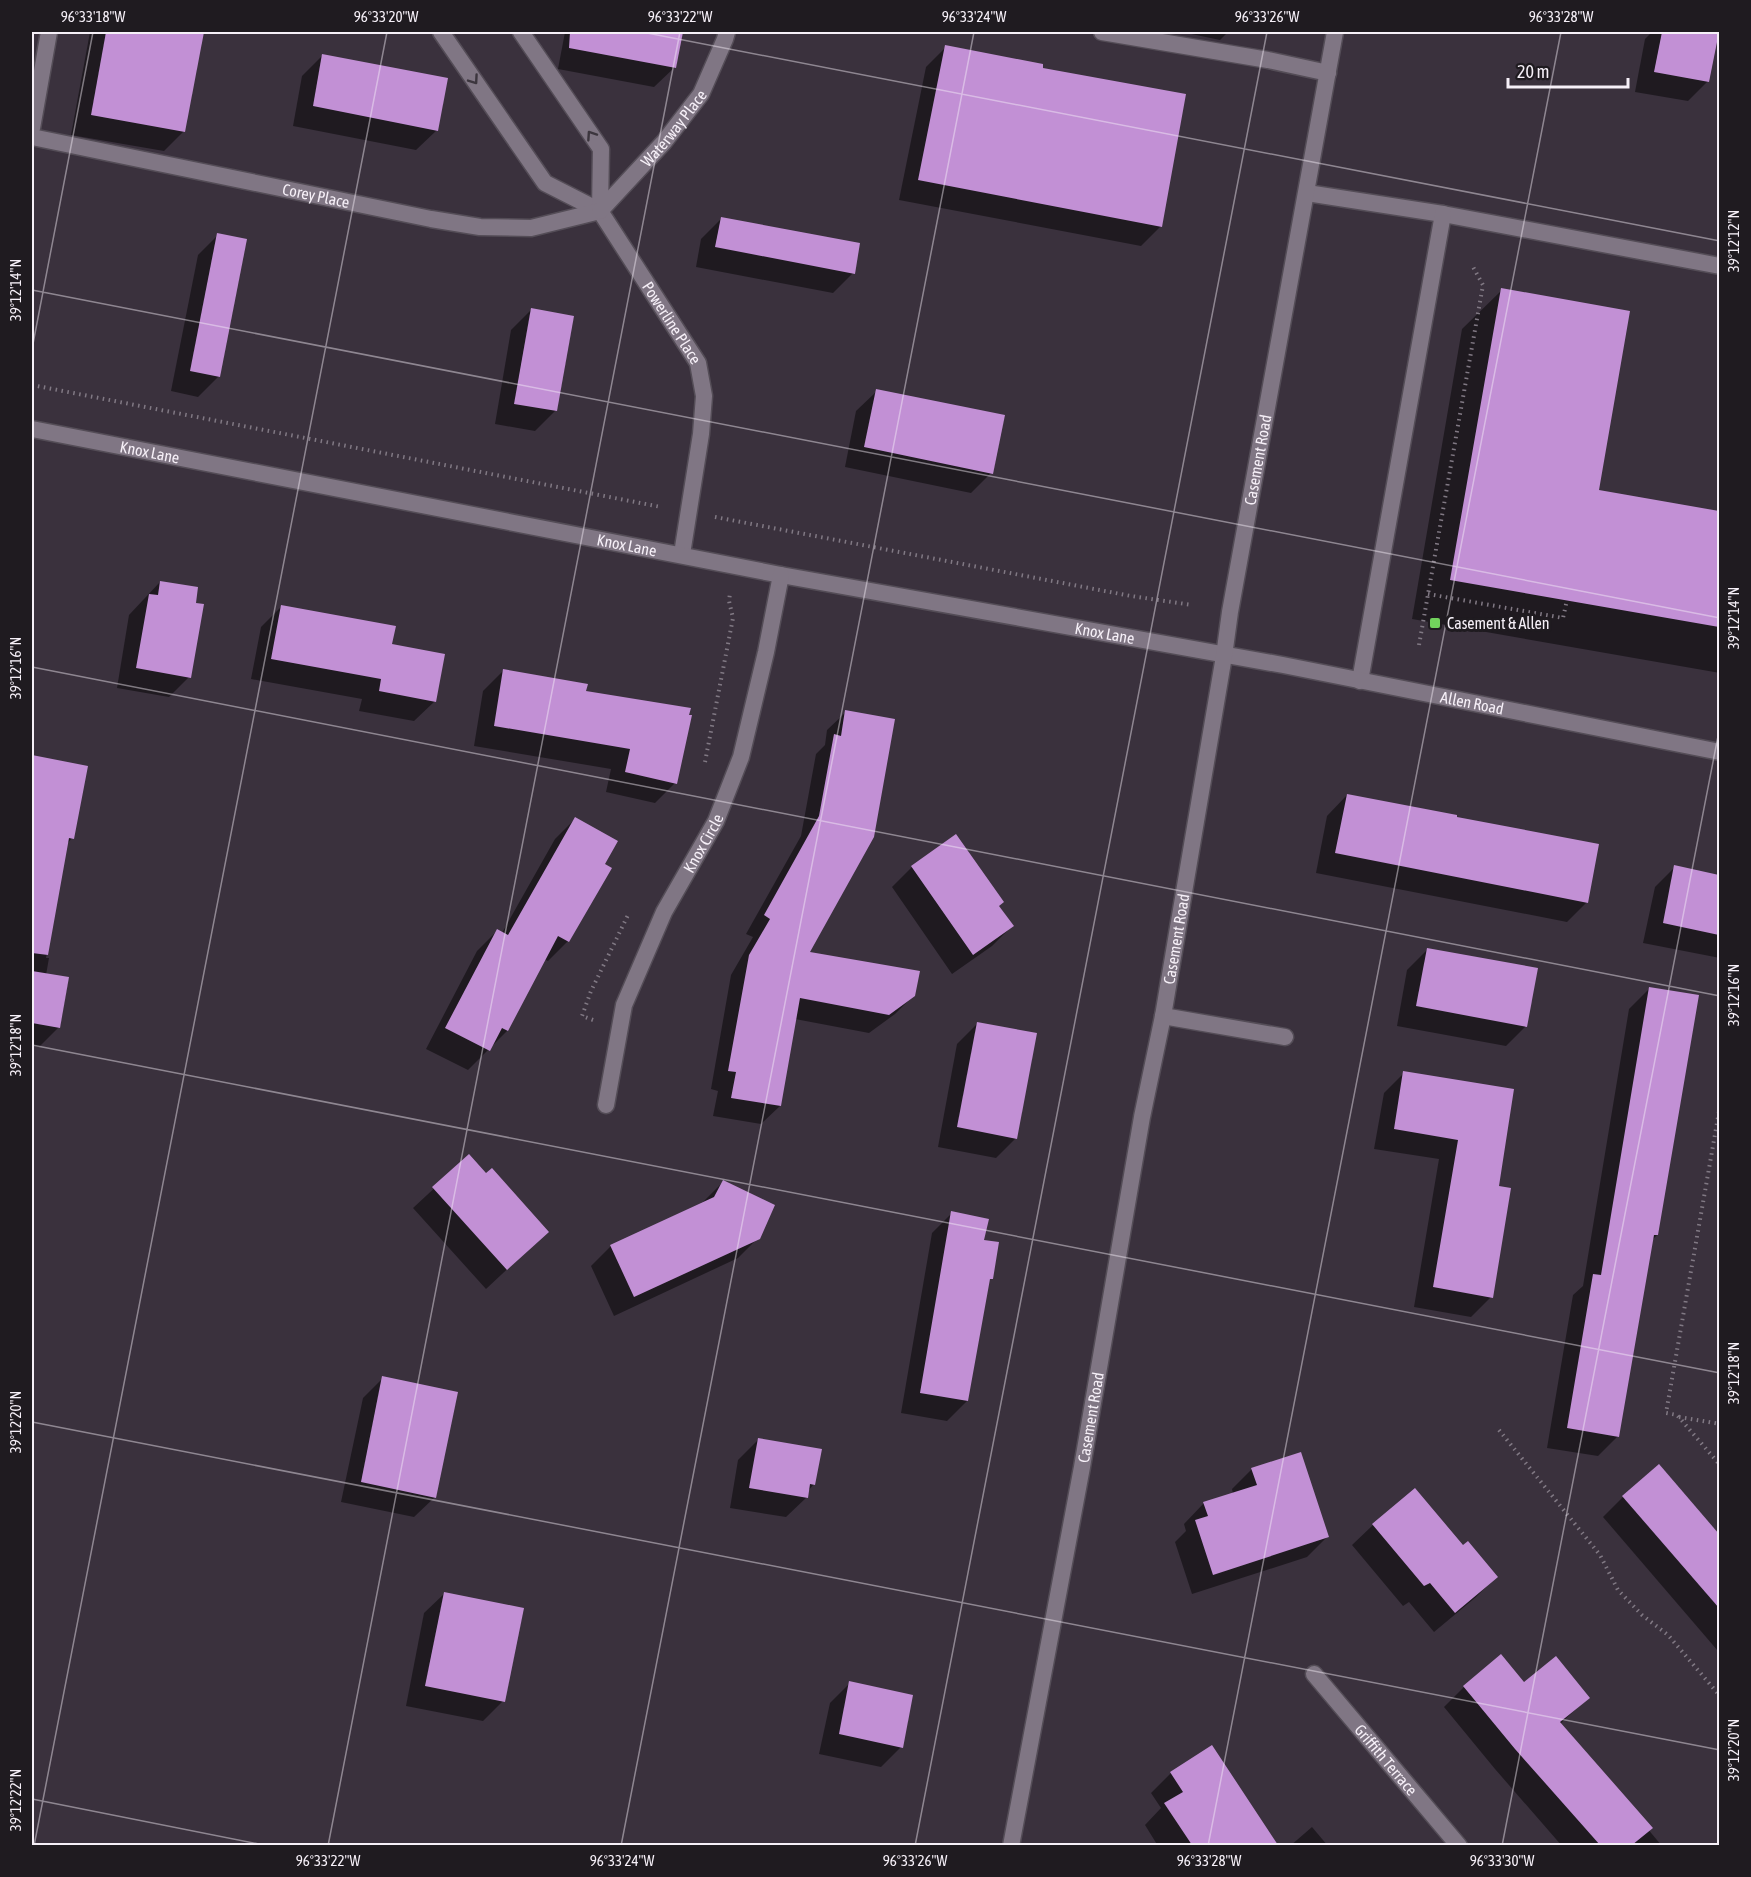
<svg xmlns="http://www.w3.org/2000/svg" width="1751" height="1877" viewBox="0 0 1751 1877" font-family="'Asap Condensed',sans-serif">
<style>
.shadow{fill:#0007}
.building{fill:#c290d5}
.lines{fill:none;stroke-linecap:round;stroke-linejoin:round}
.service-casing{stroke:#544d57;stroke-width:19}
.minor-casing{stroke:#544d57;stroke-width:19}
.tertiary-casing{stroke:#544d57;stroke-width:19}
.path{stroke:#817984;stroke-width:4;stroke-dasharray:1.5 4.5;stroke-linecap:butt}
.service{stroke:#807684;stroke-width:16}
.minor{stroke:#807684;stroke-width:16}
.tertiary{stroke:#807684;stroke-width:16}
.oneway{stroke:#3c363e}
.ticks{fill:none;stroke:#f6f0f8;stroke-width:1.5;stroke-opacity:0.45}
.poi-dot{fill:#72d25d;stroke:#1f1b20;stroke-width:2}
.labels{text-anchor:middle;stroke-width:6;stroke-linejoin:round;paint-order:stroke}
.street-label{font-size:16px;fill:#f6f0f8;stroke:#1f1b20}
.poi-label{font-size:16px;fill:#f6f0f8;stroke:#1f1b20;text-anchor:start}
.neatline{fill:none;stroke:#f6f0f8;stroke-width:2}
.ticks-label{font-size:15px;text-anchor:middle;fill:#f6f0f8}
</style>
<rect width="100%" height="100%" fill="#3a313d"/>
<g class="shadow">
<polygon points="90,32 202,32 184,131 164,151 71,135"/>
<polygon points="565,32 682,32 675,67 654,87 558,69"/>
<polygon points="1182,32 1228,32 1220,40"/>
<polygon points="1652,32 1717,32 1708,81 1688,101 1635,92 1645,39"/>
<polygon points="946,47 1041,69 1161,226 1141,246 899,200 926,67"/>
<polygon points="322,56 437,130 416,150 293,126 302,76"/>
<polygon points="721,219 853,273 833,293 696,267 701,239"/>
<polygon points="218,235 219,376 198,397 171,391 198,255"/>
<polygon points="1502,290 1597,491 1720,513 1720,673 1412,619 1462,329"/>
<polygon points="531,310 555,411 535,431 495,424 511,330"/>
<polygon points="877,391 991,473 971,493 845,467 856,411"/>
<polygon points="160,582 189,677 169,697 117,688 129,615"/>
<polygon points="281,607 390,645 435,701 414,721 359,711 362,699 251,679 261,627"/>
<polygon points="503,671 585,692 675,783 655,803 606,792 611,769 474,746 483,691"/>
<polygon points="846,712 808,953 914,995 895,1014 869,1033 795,1019 780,1106 761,1124 713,1116 718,1091 711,1089 731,975 753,937 746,934 801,836 816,754 825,745 827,730"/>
<polygon points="32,756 86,767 72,838 67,844 46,958 49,958 46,975 59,1027 39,1047 32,1046"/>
<polygon points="1347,795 1587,902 1567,922 1316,873 1327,816"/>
<polygon points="575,819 568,941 548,961 544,959 507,1031 468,1070 426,1049 477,951 497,931 502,933 555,839"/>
<polygon points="956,836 998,906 1012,926 992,946 952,974 892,887 912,867"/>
<polygon points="1675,867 1720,876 1720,958 1643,943 1655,887"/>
<polygon points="1427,950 1526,1026 1506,1046 1397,1026 1407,970"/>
<polygon points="1649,989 1657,1235 1651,1241 1618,1436 1598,1456 1547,1448 1573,1295 1583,1286 1629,1009"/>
<polygon points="977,1024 1016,1138 996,1158 938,1147 957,1044"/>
<polygon points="1404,1073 1497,1188 1491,1297 1471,1317 1414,1307 1439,1159 1374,1149 1384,1093"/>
<polygon points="469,1156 486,1175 547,1232 486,1289 413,1208"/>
<polygon points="723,1182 758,1238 738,1258 614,1316 591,1266 611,1246 703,1202"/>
<polygon points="952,1213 983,1241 991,1278 988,1282 967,1401 947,1421 901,1413 932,1233"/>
<polygon points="383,1378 435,1497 414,1517 341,1502 363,1398"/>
<polygon points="758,1440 814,1484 808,1491 807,1497 786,1517 730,1508 738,1460"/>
<polygon points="1659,1466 1720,1536 1718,1651 1603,1517 1623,1497"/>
<polygon points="1252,1469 1327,1537 1307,1557 1192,1594 1175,1542 1186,1531 1184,1524 1204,1503 1233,1494 1232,1489"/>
<polygon points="1415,1490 1463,1547 1496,1577 1476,1597 1434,1632 1409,1602 1403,1606 1352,1545 1373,1525"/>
<polygon points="445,1593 503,1701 483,1721 406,1706 424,1613"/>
<polygon points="850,1683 901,1747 881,1767 819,1754 830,1703"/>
<polygon points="1524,1684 1588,1698 1560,1724 1662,1846 1562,1846 1495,1769 1444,1707 1464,1687"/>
<polygon points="1212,1747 1277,1846 1158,1846 1145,1825 1161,1808 1151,1793 1171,1773"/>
<polygon points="1312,1827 1328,1846 1290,1846"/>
</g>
<g class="building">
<polygon points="106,32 204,32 185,132 91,115"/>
<polygon points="570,32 683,32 676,68 569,48"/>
<polygon points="1662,32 1719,32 1709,82 1654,72"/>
<polygon points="945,45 1043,64 1043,68 1186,94 1162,227 918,180"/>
<polygon points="322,54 448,78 438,131 313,106"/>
<polygon points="721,217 860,243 855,274 715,247"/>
<polygon points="217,233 247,239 220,377 190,371"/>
<polygon points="1501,288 1630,311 1599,490 1719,511 1719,627 1450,580"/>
<polygon points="531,308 574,316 557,411 514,404"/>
<polygon points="876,389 1005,415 993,474 864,447"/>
<polygon points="160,581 198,587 196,603 204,604 191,678 136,668 149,594 158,595"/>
<polygon points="281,605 396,626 392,644 445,654 436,702 379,691 381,679 271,659"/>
<polygon points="503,669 588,684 586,691 691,708 689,715 692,715 677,784 625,772 630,749 494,726"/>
<polygon points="845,710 895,719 874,837 810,952 920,971 915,996 889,1015 800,998 781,1106 731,1098 736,1072 728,1071 749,955 770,919 764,915 819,816 834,734 841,736"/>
<polygon points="32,755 88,766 74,839 69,838 48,955 32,953"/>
<polygon points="1347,794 1457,815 1457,817 1599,844 1588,903 1335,853"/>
<polygon points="575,817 618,841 605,864 612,868 569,942 558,936 508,1031 502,1028 490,1051 445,1028 497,929 508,935"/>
<polygon points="956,834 1004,902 999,906 1014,926 973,955 911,866"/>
<polygon points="1674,865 1719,875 1719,935 1663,923"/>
<polygon points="1427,948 1538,968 1527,1027 1416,1006"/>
<polygon points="32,971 69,977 60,1028 32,1023"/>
<polygon points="1649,987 1699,995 1658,1235 1654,1235 1619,1437 1567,1428 1593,1274 1601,1275"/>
<polygon points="977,1022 1037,1033 1017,1139 957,1127"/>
<polygon points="1403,1071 1514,1089 1499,1186 1511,1188 1493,1298 1433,1287 1458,1140 1394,1129"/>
<polygon points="469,1154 486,1173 492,1168 549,1232 507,1270 432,1187"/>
<polygon points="723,1180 775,1205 760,1239 634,1297 610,1245 714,1197"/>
<polygon points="951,1211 989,1219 984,1240 999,1242 993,1279 990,1279 968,1401 920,1393"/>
<polygon points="382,1376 458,1392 436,1498 361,1482"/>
<polygon points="758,1438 822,1449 815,1485 810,1484 808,1498 749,1488"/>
<polygon points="1301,1452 1329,1537 1213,1575 1195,1520 1208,1516 1203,1502 1257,1485 1251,1468"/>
<polygon points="1659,1464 1719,1534 1719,1608 1622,1496"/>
<polygon points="1415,1488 1463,1545 1468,1541 1498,1577 1455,1613 1430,1583 1424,1586 1372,1524"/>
<polygon points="444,1592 524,1608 505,1702 425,1686"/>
<polygon points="1501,1654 1524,1682 1556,1656 1590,1698 1560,1722 1653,1828 1632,1845 1600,1845 1515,1749 1463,1686"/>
<polygon points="849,1681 913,1695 903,1748 839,1734"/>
<polygon points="1212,1745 1278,1845 1192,1845 1164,1803 1183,1792 1170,1772"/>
</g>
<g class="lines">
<g class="service-casing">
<g id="service">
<polyline points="1307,193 1443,214 1720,266"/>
<polyline points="1360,681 1443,214"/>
<polyline points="1163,1016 1285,1037"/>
</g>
</g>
<g class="minor-casing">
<g id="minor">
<path id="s1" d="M441,32L545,183L600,211L698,363L704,396L701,434L682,554"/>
<polyline points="521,32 601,149 600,211"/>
<polyline points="1102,32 1268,60 1328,73"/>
<polyline points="32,128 49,32"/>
<path id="s2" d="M32,137L431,219L480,227L531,228L600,211"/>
<path id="s3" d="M600,211L664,142L701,94L725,39L727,32"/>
<path id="s4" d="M32,429L781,575L1283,665L1720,752"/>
<path id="s5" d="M606,1105L624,1005L664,912L716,821L741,757L766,652L781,575"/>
<path id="s6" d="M1314,1674L1459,1846"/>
</g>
</g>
<g class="tertiary-casing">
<g id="tertiary">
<path id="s7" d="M1011,1846L1082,1467L1142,1117L1163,1016L1224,656L1230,612L1335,32"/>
</g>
</g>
<g class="path">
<polyline points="32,385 661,507"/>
<polyline points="715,517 1131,596 1192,605"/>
<polyline points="1428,594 1563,618 1567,600"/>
<polyline points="1419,645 1483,285 1472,265"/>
<polyline points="705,762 733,618 729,601 730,593"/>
<polyline points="593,1020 582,1016 591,991 629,913"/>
<polyline points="1720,1106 1666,1413 1677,1415 1720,1465"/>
<polyline points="1679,1417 1720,1424"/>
<polyline points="1499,1430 1600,1555 1618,1590 1642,1615 1668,1635 1720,1696"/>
</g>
<use href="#service" class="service"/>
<use href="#minor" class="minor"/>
<use href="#tertiary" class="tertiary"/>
</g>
<defs><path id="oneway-chevron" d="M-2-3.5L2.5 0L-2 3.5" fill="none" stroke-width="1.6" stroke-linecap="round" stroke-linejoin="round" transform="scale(1.5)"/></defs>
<g class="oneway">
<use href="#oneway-chevron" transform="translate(474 80) rotate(55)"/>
<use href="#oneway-chevron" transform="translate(591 135) rotate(-124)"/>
</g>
<path class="ticks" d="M642,32L1720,241M32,290L1720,618M32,349L93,32M32,667L1720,996M32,1045L1720,1373M32,1422L1720,1750M32,1799L269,1846M34,1846L387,32M328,1846L680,32M621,1846L974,32M915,1846L1267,32M1208,1846L1561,32M1502,1846L1720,726"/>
<rect class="poi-dot" x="1429" y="617" width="12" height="12" rx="3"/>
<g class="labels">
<g class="street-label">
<text dy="6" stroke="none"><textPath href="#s3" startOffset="111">Waterway Place</textPath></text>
<text dy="6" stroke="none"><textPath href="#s2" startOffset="290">Corey Place</textPath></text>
<text dy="6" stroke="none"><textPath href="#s1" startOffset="378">Powerline Place</textPath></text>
<text dy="6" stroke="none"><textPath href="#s4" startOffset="120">Knox Lane</textPath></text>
<text dy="6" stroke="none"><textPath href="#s7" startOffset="1408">Casement Road</textPath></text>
<text dy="6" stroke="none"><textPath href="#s4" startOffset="606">Knox Lane</textPath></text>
<text dy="6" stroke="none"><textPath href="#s4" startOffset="1092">Knox Lane</textPath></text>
<text dy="6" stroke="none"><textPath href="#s4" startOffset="1466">Allen Road</textPath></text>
<text dy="6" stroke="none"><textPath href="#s5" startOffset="282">Knox Circle</textPath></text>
<text dy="6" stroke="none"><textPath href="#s7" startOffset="922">Casement Road</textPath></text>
<text dy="6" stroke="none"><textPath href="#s7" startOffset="436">Casement Road</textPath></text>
<text dy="6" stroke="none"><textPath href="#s6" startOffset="112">Griffith Terrace</textPath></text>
</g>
<g class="poi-label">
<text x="1447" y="629">Casement &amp; Allen</text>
</g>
</g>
<rect width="1751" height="1877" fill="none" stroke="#1f1b20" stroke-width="66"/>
<path d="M1508 78v9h120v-9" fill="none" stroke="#f6f0f8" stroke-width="3"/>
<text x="1517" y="78" font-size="18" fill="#f6f0f8" stroke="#1f1b20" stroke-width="4.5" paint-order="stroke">20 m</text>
<rect x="33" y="33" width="1685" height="1811" class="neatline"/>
<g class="ticks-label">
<text x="93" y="22">96°33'18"W</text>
<text x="386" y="22">96°33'20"W</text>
<text x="680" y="22">96°33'22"W</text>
<text x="974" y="22">96°33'24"W</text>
<text x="1267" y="22">96°33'26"W</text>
<text x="1561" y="22">96°33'28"W</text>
<text transform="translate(1734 241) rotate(-90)" y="5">39°12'12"N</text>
<text transform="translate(16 290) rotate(-90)" y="5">39°12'14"N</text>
<text transform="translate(1734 618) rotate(-90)" y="5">39°12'14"N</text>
<text transform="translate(16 668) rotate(-90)" y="5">39°12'16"N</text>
<text transform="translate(1734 995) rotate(-90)" y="5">39°12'16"N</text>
<text transform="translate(16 1045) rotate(-90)" y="5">39°12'18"N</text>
<text transform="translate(1734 1373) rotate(-90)" y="5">39°12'18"N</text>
<text transform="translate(16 1422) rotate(-90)" y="5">39°12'20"N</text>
<text transform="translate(1734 1750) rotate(-90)" y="5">39°12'20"N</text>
<text transform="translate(16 1800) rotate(-90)" y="5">39°12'22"N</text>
<text x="328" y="1866">96°33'22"W</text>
<text x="622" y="1866">96°33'24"W</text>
<text x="915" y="1866">96°33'26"W</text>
<text x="1209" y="1866">96°33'28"W</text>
<text x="1502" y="1866">96°33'30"W</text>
</g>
</svg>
